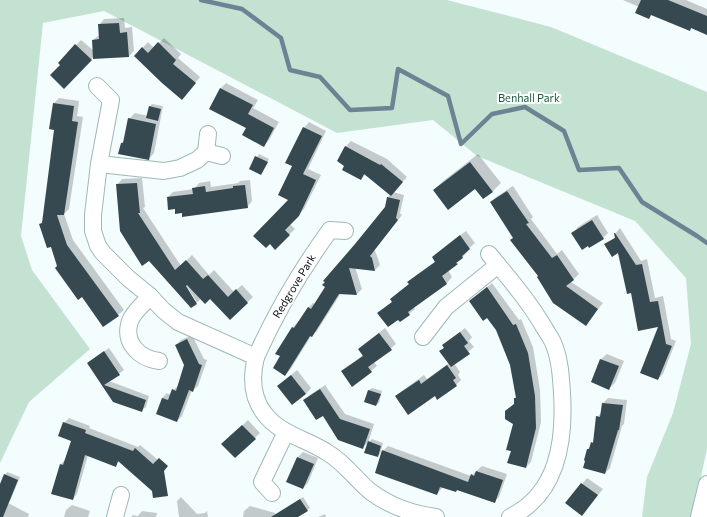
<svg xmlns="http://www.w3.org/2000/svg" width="707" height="517" viewBox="0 0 707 517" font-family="Commissioner,sans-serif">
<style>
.green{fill:#c4e2d2}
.shadow{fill:#0003;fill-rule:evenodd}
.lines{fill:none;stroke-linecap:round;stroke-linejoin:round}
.stream{stroke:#6c8394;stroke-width:4.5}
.building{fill:#364950}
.minor-casing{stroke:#9fb7b9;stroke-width:18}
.minor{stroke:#fff;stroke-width:16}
.labels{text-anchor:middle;stroke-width:4;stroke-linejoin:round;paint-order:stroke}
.park-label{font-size:11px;fill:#1a573d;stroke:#fff}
.street-label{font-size:11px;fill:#070f10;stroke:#fff}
</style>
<rect width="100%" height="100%" fill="#f3fdfe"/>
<polygon class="green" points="0,0 447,0 551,27 707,92 707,449 692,517 642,517 647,477 673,413 691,344 686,278 635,221 477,156 433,120 337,133 104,11 43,23 21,236 32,270 90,349 29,402 0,463"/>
<g class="shadow">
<polygon points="623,0 686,0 707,9 707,34 692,27 690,30 652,14 649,17 639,7"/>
<polygon points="124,18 125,28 132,27 134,51 129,56 94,56 64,87 61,65 59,63 81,40 94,51 93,40 99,35 99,25 104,19"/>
<polygon points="164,38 181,54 178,58 200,77 187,93 135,56 148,42 154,48"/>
<polygon points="226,83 258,100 253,108 279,122 269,140 264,146 247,128 210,108 221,88"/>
<polygon points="59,98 79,101 77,116 83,117 69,209 64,214 73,240 124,310 104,326 82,296 58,266 51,246 40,225 43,221 55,129 54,103"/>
<polygon points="152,104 163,106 154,153 149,159 121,143 125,140 129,119 135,113 148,116 150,106"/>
<polygon points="309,122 326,131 308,169 321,175 304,209 290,224 295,229 275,248 290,200 294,166 304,128"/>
<polygon points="351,141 387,159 407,177 393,192 404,195 400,213 402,215 374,250 376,253 380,265 375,270 355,267 362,289 357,294 341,293 317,331 311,336 290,370 285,375 281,356 293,327 298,322 299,323 308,308 313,303 316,304 386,208 388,197 390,195 366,174 361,179 346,165 346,146"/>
<polygon points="259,154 269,159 261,174 250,169"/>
<polygon points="478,154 501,183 493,191 484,198 475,188 434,190 442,182"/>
<path d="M142,178L145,207L143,208L181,266L192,255L209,275L214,270L234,292L242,285L253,297L230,319L210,298L205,303L201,299L191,307L150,260L143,264L121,230L117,185L122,179ZM184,282L196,301V302L182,283Z"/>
<polygon points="250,180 252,201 247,207 182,212 175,208 168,197 173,192 194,189 199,183 210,181 211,187 238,183 240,181"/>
<polygon points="513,186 533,217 531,219 557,254 562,250 579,274 571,282 603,303 586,324 539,276 491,202 496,197"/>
<polygon points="597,215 608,233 603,238 573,233 578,227"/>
<polygon points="620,228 641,261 647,259 655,298 663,296 671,339 676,341 663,374 658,379 660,326 632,292 619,252 606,245 615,237 615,234"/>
<polygon points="466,231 475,243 467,250 468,251 462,258 448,270 452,277 447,283 414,307 415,309 400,321 398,318 379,313 393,301 391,299 409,284 414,277 436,261 433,257 438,252"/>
<polygon points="492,283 519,320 521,319 533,347 540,390 541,422 531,462 526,467 512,450 514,424 506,411 515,403 515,398 517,396 511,365 497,330 487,316 470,301"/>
<polygon points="385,328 396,344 374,362 377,366 371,371 342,372 363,355 359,349"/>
<polygon points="465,328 472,337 469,341 474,347 454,363 460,372 458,375 461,380 456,385 435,395 396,396 402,391 424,375 427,379 449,363 443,345"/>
<polygon points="192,335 204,359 207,360 198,386 193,390 192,390 182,416 177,421 162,398 167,393 171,395 173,390 179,385 185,365 176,345 181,340"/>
<polygon points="109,348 124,370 109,381 149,396 146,407 141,411 114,401 88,363"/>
<polygon points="607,354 624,361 615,383 609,389 592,381 601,359"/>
<polygon points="297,370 311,388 306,394 278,386"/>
<polygon points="325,385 345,414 374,424 368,443 363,447 305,400 310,395"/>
<polygon points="372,388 382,391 379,403 376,405 365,401 369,390"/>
<polygon points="608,398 627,400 624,424 622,426 610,468 605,473 588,449 594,440 597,417 601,413 603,403"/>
<polygon points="69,418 90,426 89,428 138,447 140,445 163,464 159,488 120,461 115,465 88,455 77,494 73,499 61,464 65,460 73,441 64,423"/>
<polygon points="248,420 260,433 235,457 223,444"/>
<polygon points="372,439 383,443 380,454 377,456 369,442"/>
<polygon points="388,446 471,476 482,466 507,474 499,497 494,502 457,490 443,487 437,494 383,451"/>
<polygon points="303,452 318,458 308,483 303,488 298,457"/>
<polygon points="7,472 20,477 10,501 8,503 29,514 28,517 0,517 0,486 5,475"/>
<polygon points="587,478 603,489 582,515 567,503"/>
<polygon points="181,497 197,514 205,513 207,511 208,517 179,517 177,501"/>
<polygon points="303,497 310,508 297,517 243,517 244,511 250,506 275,513 275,515"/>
<polygon points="72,505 90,511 88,517 64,517 66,510"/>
<polygon points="142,511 157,513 156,517 131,517 133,515 138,516"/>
<polygon points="325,514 326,517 318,517"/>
</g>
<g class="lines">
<polyline class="stream" points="201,0 242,9 281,38 290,70 320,77 350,110 392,108 398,69 448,96 461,144 492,114 525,107 564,131 579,170 619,168 642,202 697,236 707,243"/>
</g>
<g class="building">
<polygon points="641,0 668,0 707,16 707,35 691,28 690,31 651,15 649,19 635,13"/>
<polygon points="119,23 120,33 127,32 129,57 93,59 92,40 99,39 98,24"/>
<polygon points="158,42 176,60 173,64 196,83 182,100 162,83 134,56 142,47 148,53"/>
<polygon points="75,44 92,60 64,89 50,75 60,65 58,63"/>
<polygon points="220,88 253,105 248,114 274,128 264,147 242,135 246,128 209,109"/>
<polygon points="53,103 74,106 72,121 78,122 64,215 57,215 67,245 119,316 103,327 82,297 78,300 55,268 57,266 51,247 47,248 39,224 42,223 54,130 49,129"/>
<polygon points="149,106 161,109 158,121 146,118"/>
<polygon points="128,118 156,124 149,160 118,154 121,143 123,143"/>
<polygon points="303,127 322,136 303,174 316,180 299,216 285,230 290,235 275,250 270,244 266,248 253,236 288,200 278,195 292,166 285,163"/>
<polygon points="345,146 380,165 381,164 403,182 391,196 364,174 361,180 342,170 344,166 337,161"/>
<polygon points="255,156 268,162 261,175 249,169"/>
<polygon points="470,162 493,192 483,199 475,189 448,210 433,190"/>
<polygon points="137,183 140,213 138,213 175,270 186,260 203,279 208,275 228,297 236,289 248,303 230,320 210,299 205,304 187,285 186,286 197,304 191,308 149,261 142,266 120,231 116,184"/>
<polygon points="245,185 248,208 182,217 182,213 175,214 175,209 168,210 167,197 193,194 192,188 205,186 206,192 233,188 233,186"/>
<polygon points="507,191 529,223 526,224 552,258 557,255 574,280 566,286 598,309 586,326 553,303 537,277 538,276 510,240 513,238 490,202"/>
<polygon points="387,197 400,200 396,218 398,220 370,256 372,258 375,271 349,268 357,295 339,294 312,337 310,336 285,376 273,368 280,356 275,354 292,327 294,328 308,307 311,309 325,287 322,285 325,282 323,281 355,244 385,207"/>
<polygon points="592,220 604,239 589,248 588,246 582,250 571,233"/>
<polygon points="614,233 615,233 636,265 642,264 650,302 658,301 666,344 672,346 658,380 640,373 658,327 638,331 631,293 627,294 618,253 612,257 604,244 615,238"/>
<polygon points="460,235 470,249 462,256 463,258 456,263 458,264 442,276 447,284 408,312 410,315 400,322 398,320 388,327 377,313 392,302 390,299 409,284 407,282 435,262 432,257"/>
<polygon points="487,287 513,325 516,324 528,353 535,396 536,428 526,468 507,463 511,451 506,450 513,424 505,419 505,411 514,404 514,398 516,398 510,365 496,330 487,318 483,321 469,301"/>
<polygon points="460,332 468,343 464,346 470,354 451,367 439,351 444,348 442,345"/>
<polygon points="379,333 392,350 368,367 372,372 352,387 341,371 363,356 358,349"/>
<polygon points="187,339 199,364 202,365 193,392 189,390 177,422 156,414 162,398 168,400 172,389 176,391 184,365 175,345"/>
<polygon points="104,351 120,375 104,385 146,400 142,412 113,402 87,363"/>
<polygon points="600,359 619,366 609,390 591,382"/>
<polygon points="447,365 456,378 453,380 457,386 437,400 435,396 408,415 395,396 419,380 421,384"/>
<polygon points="291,375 306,394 292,405 277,386"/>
<polygon points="320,389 340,419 370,429 363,449 338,440 323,416 316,420 303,400"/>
<polygon points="368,390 381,394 376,406 364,402"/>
<polygon points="602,403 623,405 619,430 618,430 605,474 583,468 585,461 584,460 587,449 589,449 591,442 593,443 596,416 600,417"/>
<polygon points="63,422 86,430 85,433 133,451 135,448 153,464 159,458 168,466 164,471 168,496 153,498 152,491 118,461 116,467 85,455 73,500 51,494 60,464 63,465 71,441 58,436"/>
<polygon points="242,425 256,439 235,458 221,444"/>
<polygon points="368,441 381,446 378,457 364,453"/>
<polygon points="382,450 468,482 471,474 474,476 476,471 503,480 495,503 457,490 456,492 440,487 437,495 375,473"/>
<polygon points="297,457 314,464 303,489 286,482"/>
<polygon points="4,474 18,480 3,517 0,517 0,484"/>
<polygon points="581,483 598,495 582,516 565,503"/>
<polygon points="300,499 308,511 298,517 271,517"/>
</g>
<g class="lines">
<g class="minor-casing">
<g id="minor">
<path d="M97,86L111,100L99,164L93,215V231L98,246L103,253L128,278L150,296L163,310L178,322L256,357C251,377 251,396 264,413C279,434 307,439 328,453C345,463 356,480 371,492C390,506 413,514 436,517"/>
<polyline points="206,152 222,156"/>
<polyline points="99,164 164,171 180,168 197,160 206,152 208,134"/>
<polyline points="489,254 498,265"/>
<path d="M150,296C144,304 134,311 130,321C123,342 138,358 159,361"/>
<path d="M423,337L446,307L498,265C515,285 532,306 545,329C548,334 552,339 554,345C560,360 561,377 562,393C565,441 558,494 510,517"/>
<path d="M256,357C276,312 301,270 330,230L345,231"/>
<polyline points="272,493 262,482 286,432"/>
<polyline points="115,517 121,495"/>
<polyline points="699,517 707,484"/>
</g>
</g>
<use href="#minor" class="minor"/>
</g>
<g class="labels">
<g class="park-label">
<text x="529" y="102">Benhall Park</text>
</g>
<g class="street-label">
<text transform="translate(294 286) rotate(-59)" y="4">Redgrove Park</text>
</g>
</g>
</svg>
